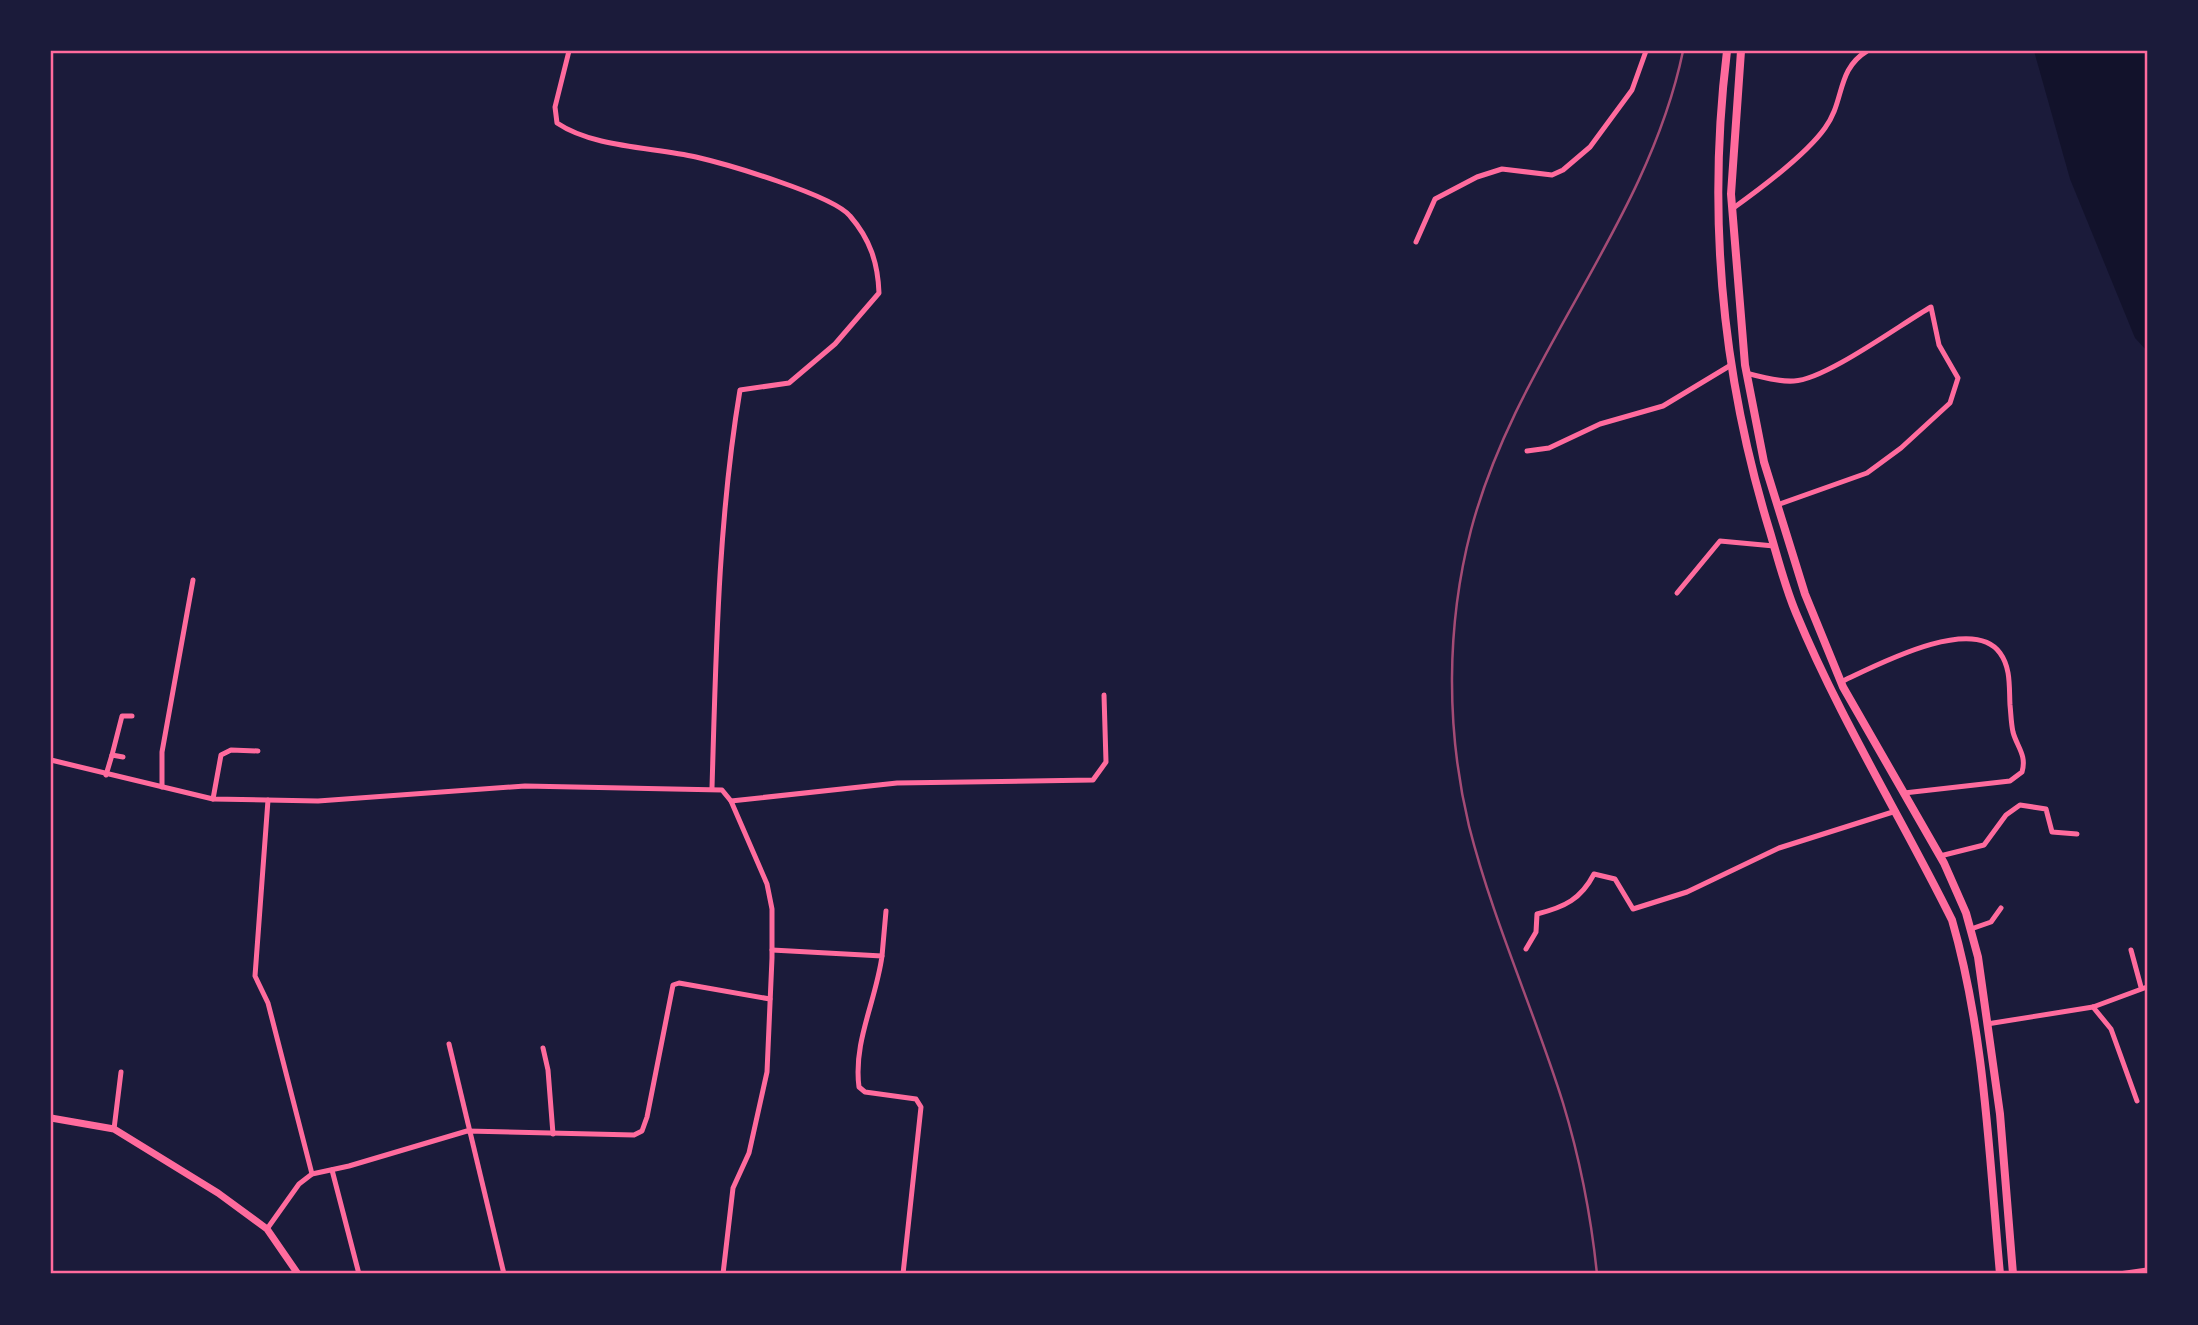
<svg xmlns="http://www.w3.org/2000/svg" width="2198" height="1325" viewBox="0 0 2198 1325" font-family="'Titillium Web',sans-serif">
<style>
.water{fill:#12122b}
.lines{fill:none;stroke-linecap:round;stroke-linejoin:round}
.minor{stroke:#ff6b9d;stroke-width:5}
.secondary{stroke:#ff6b9d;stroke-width:7}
.trunk{stroke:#ff6b9d;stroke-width:8}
.rail{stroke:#a44b75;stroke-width:2.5}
.neatline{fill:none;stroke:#ff6b9d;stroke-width:2.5}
</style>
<rect width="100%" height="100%" fill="#1b1b3a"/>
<polygon class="water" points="2034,51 2147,51 2147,351 2135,338 2070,179"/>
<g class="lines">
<g class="minor">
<path d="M569,51L555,107L557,123C594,148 654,147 696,157C726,164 833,195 850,216C870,239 878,263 879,293L835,344L789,383L740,390C718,521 716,655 712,788"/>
<path d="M1732,209C1760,189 1805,156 1825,128C1845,101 1836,70 1867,51"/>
<polyline points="1416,242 1435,199 1477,177 1502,169 1552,175 1563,170 1590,147 1632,90 1646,51"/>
<path d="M1746,373C1761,377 1779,382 1794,381C1825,380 1901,324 1931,307L1939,345L1958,378L1950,403L1901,448L1867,473L1777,505"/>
<polyline points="1527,451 1549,448 1600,424 1663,406 1731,365"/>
<polyline points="1677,593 1720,541 1774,546"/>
<path d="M1841,682C1875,666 1972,614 2000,653C2011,668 2009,687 2010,705C2011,714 2011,723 2013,732C2017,747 2027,755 2022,772L2010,781L1904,793"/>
<polyline points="112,755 122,716 132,716"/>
<polyline points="51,760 213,799 318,801 525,786 722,790 731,801 767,884 772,909 772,958 767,1072 749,1153 733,1188 723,1274"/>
<polyline points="106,775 112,755 123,757"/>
<polyline points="162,787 162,752 193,580"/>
<polyline points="213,799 221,755 231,750 258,751"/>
<polyline points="268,800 255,976 268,1003 312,1174"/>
<polyline points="731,801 897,783 1093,780 1106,762 1104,695"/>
<polyline points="1940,856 1984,845 2006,815 2020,805 2046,809 2052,832 2077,834"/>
<polyline points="1971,929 1991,922 2001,908"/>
<path d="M1526,949L1536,932L1537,914C1565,907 1581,899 1594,874L1615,879L1633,909L1687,892L1779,848L1896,811"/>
<path d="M772,950L882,956C876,1001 853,1042 859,1087L865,1092L916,1099L921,1107L903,1274"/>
<polyline points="2131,950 2141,987"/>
<polyline points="882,956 886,911"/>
<polyline points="2093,1007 2111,1029 2137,1101"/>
<polyline points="1987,1024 2093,1007 2147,987"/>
<polyline points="449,1044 504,1274"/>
<polyline points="543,1048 548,1070 553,1134"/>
<polyline points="114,1129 121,1072"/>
<polyline points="332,1170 359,1274"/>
<polyline points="267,1229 299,1184 312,1174 349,1166 467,1131 634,1135 642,1131 647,1117 673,985 679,983 770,999"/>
<polyline points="2119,1274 2147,1270"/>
</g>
<polyline class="secondary" points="51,1118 114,1129 218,1193 267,1229 298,1274"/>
<g class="trunk">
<path d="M1727,51C1707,214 1722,376 1770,532C1778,559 1785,587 1796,613C1840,719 1901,817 1952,920C1985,1034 1989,1156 2000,1274"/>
<polyline points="1741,51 1731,194 1745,365 1764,462 1805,594 1843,687 1944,863 1966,913 1978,957 2000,1114 2013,1274"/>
</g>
<path class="rail" d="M1597,1274C1591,1216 1580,1159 1563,1103C1534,1010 1493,921 1469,826C1446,730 1446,626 1471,530C1516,359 1647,225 1683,51"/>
</g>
<rect width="2198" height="1325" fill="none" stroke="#1b1b3a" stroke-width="105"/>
<rect x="52" y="52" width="2094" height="1220" class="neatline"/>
</svg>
